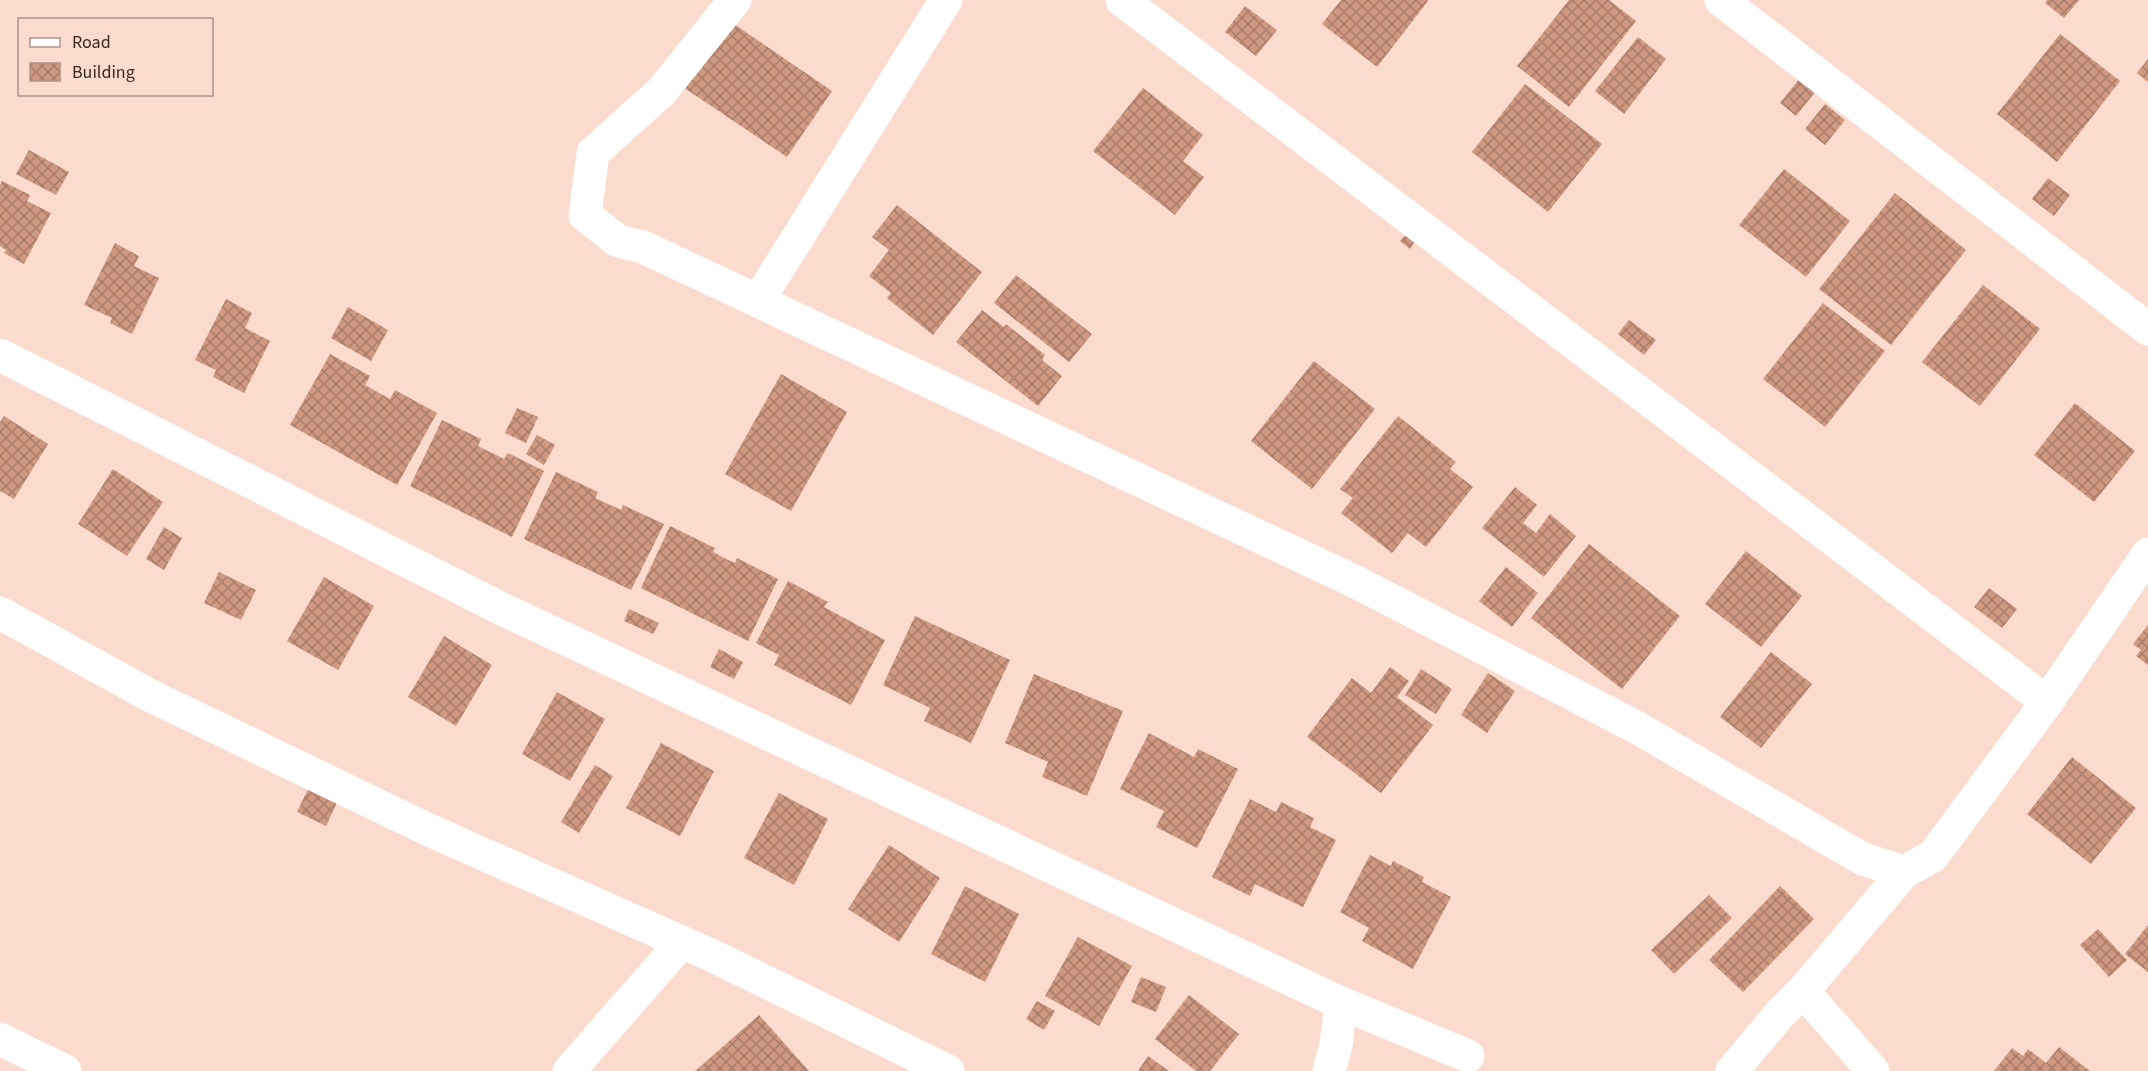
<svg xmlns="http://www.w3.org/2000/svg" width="2148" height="1071" viewBox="0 0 2148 1071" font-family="'Source Sans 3',sans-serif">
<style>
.building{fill:url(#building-cross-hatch)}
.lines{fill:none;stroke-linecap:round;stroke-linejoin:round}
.street{stroke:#fff;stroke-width:33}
</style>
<defs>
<pattern id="building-cross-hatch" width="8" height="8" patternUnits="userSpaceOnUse" patternTransform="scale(1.5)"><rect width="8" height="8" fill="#cf9881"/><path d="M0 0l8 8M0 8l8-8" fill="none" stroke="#a97c69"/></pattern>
</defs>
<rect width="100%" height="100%" fill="#fbdbce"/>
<g class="building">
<polygon points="1341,0 1427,0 1428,1 1377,67 1322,24"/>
<polygon points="1569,0 1609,0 1636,21 1569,107 1517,66"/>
<polygon points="2047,0 2079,0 2064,18 2045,3"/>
<polygon points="1245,6 1277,30 1256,56 1225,32"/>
<polygon points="728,20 832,91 787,157 683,87"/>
<polygon points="2060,34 2120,81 2057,162 1997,114"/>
<polygon points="1638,37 1666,59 1624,114 1595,91"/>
<polygon points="2148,59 2148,82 2137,73"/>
<polygon points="1800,78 1816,91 1796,116 1780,103"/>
<polygon points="1525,84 1602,144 1548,212 1472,152"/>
<polygon points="1143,88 1203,135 1183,161 1204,177 1175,215 1093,151"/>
<polygon points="1825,104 1845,120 1825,145 1805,129"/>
<polygon points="29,150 69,172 56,195 16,174"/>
<polygon points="1784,169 1850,221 1806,277 1739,225"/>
<polygon points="2048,178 2070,195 2054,216 2032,199"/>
<polygon points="2,181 30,195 27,201 51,213 24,264 4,253 6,250 0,246 0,185"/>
<polygon points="1895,193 1966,250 1891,345 1819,289"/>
<polygon points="897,205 982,272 933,335 887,298 891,293 869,276 889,250 872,237"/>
<polygon points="1407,233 1416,240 1410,249 1400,241"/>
<polygon points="115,243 139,256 134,266 159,278 132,334 110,323 112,318 84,305"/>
<polygon points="1016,275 1092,334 1069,362 994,303"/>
<polygon points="1983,285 2040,329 1980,406 1922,362"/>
<polygon points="226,299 252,313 245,328 270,341 244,393 213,377 216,370 195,360"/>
<polygon points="1823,303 1885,351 1825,427 1763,379"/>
<polygon points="348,307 388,330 371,361 331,338"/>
<polygon points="982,310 1004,327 1006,324 1045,355 1042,360 1062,376 1038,406 956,342"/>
<polygon points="1629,320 1656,340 1644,355 1618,334"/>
<polygon points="330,354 370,376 365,385 390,399 395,390 437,413 397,485 290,425"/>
<polygon points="1314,361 1375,409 1312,489 1251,441"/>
<polygon points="781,374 847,412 791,511 725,474"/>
<polygon points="2075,403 2135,451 2094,502 2034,455"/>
<polygon points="517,408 538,417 526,443 505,433"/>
<polygon points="4,416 48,444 14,499 0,491 0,422"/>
<polygon points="1398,416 1456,462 1450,469 1473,487 1426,547 1408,533 1392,553 1341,513 1353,498 1340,489"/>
<polygon points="442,420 481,439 478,446 504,459 508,453 544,471 512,537 410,486"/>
<polygon points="537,435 555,445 544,465 526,454"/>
<polygon points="113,469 163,502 127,556 78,524"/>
<polygon points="556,472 598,492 595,498 621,510 623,505 664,524 631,590 524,539"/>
<polygon points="1515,487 1537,505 1523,523 1536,533 1550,514 1576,536 1544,577 1482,528"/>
<polygon points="670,526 715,548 713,552 726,559 735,563 737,558 778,579 748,641 641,588"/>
<polygon points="164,527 182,538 164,570 146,559"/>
<polygon points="1589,544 1680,616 1622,689 1531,618"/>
<polygon points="1746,551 1802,596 1761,647 1705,604"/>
<polygon points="1506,567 1538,593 1512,627 1479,601"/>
<polygon points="219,572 256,590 241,620 204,603"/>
<polygon points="324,577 374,606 338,670 287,641"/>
<polygon points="788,581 828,602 824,607 885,640 851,705 774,665 779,655 756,643"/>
<polygon points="1989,588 2017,609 2002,628 1974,607"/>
<polygon points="629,609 659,623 653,634 624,621"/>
<polygon points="915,616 1010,660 971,743 924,721 930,708 883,685"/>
<polygon points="2148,625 2148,665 2136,656 2141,650 2133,644"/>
<polygon points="444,636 492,665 456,726 408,697"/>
<polygon points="719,649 743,662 734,679 710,667"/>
<polygon points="1771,652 1812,684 1761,748 1720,717"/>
<polygon points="1390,667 1409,681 1397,697 1433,725 1381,793 1307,737 1352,678 1371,693"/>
<polygon points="1421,669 1452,689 1436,714 1405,695"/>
<polygon points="1488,673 1515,691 1487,733 1461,715"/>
<polygon points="1034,674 1123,711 1087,796 1042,777 1048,762 1005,743"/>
<polygon points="557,692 605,719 570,781 522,754"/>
<polygon points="1149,733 1194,757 1198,749 1238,769 1197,848 1156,827 1164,811 1120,789"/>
<polygon points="661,743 714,771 680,836 626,808"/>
<polygon points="2072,757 2136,808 2091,864 2027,814"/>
<polygon points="595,765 613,776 579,833 561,822"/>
<polygon points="312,781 341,794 326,826 297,812"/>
<polygon points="779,793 828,819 794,885 744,858"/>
<polygon points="1250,799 1276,812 1281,802 1314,818 1310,827 1336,840 1303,907 1255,884 1250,896 1212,877"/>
<polygon points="889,845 940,878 899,942 848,909"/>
<polygon points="1370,855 1391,866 1393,861 1424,877 1422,882 1451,897 1413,969 1362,941 1369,928 1340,912"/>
<polygon points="965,886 1019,914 985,982 931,954"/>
<polygon points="1780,886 1814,919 1743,992 1709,960"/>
<polygon points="1709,895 1732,918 1674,974 1651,950"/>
<polygon points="2148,925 2148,972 2125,954"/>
<polygon points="2098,929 2127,960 2109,977 2080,945"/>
<polygon points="1078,937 1132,966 1099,1026 1045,996"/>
<polygon points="1141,977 1166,987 1156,1012 1131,1002"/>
<polygon points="1189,995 1239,1034 1210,1071 1196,1071 1155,1039"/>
<polygon points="1037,1001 1055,1011 1044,1030 1026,1019"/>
<polygon points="759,1015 809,1071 695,1071"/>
<polygon points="2059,1047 2090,1071 1994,1071 2012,1048 2023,1056 2028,1049 2046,1063"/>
<polygon points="1148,1056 1169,1071 1138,1071"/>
</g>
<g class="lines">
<g class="street">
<polyline points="735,0 662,91 593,153 585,215 618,241 643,247 1356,582 1636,727 1863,859 1904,872"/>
<polyline points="1122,0 2047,702"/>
<polyline points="1721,0 2148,329"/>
<polyline points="758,301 946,0"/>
<polyline points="0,355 500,608 1341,1003 1468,1056"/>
<polyline points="0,613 151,696 429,830 713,956 948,1071"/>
<polyline points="1803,991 1873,1071"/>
<polyline points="0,1039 65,1071"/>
<polyline points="569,1071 682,942"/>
<polyline points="1329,1071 1336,1045 1341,1003"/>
<polyline points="1732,1071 1780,1014 1803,991 1904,872 1933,856 2047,702 2148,554"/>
</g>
</g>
<rect x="18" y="18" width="195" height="78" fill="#fbdbce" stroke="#ad948a" stroke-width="1.5"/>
<rect x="30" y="38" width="30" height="9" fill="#ffffff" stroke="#ad948a" stroke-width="1.5"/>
<text x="72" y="48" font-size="18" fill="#392a24">Road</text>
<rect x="30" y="63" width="30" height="18" fill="url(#building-cross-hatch)" stroke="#ad948a" stroke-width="1.5"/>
<text x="72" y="78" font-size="18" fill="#392a24">Building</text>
</svg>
